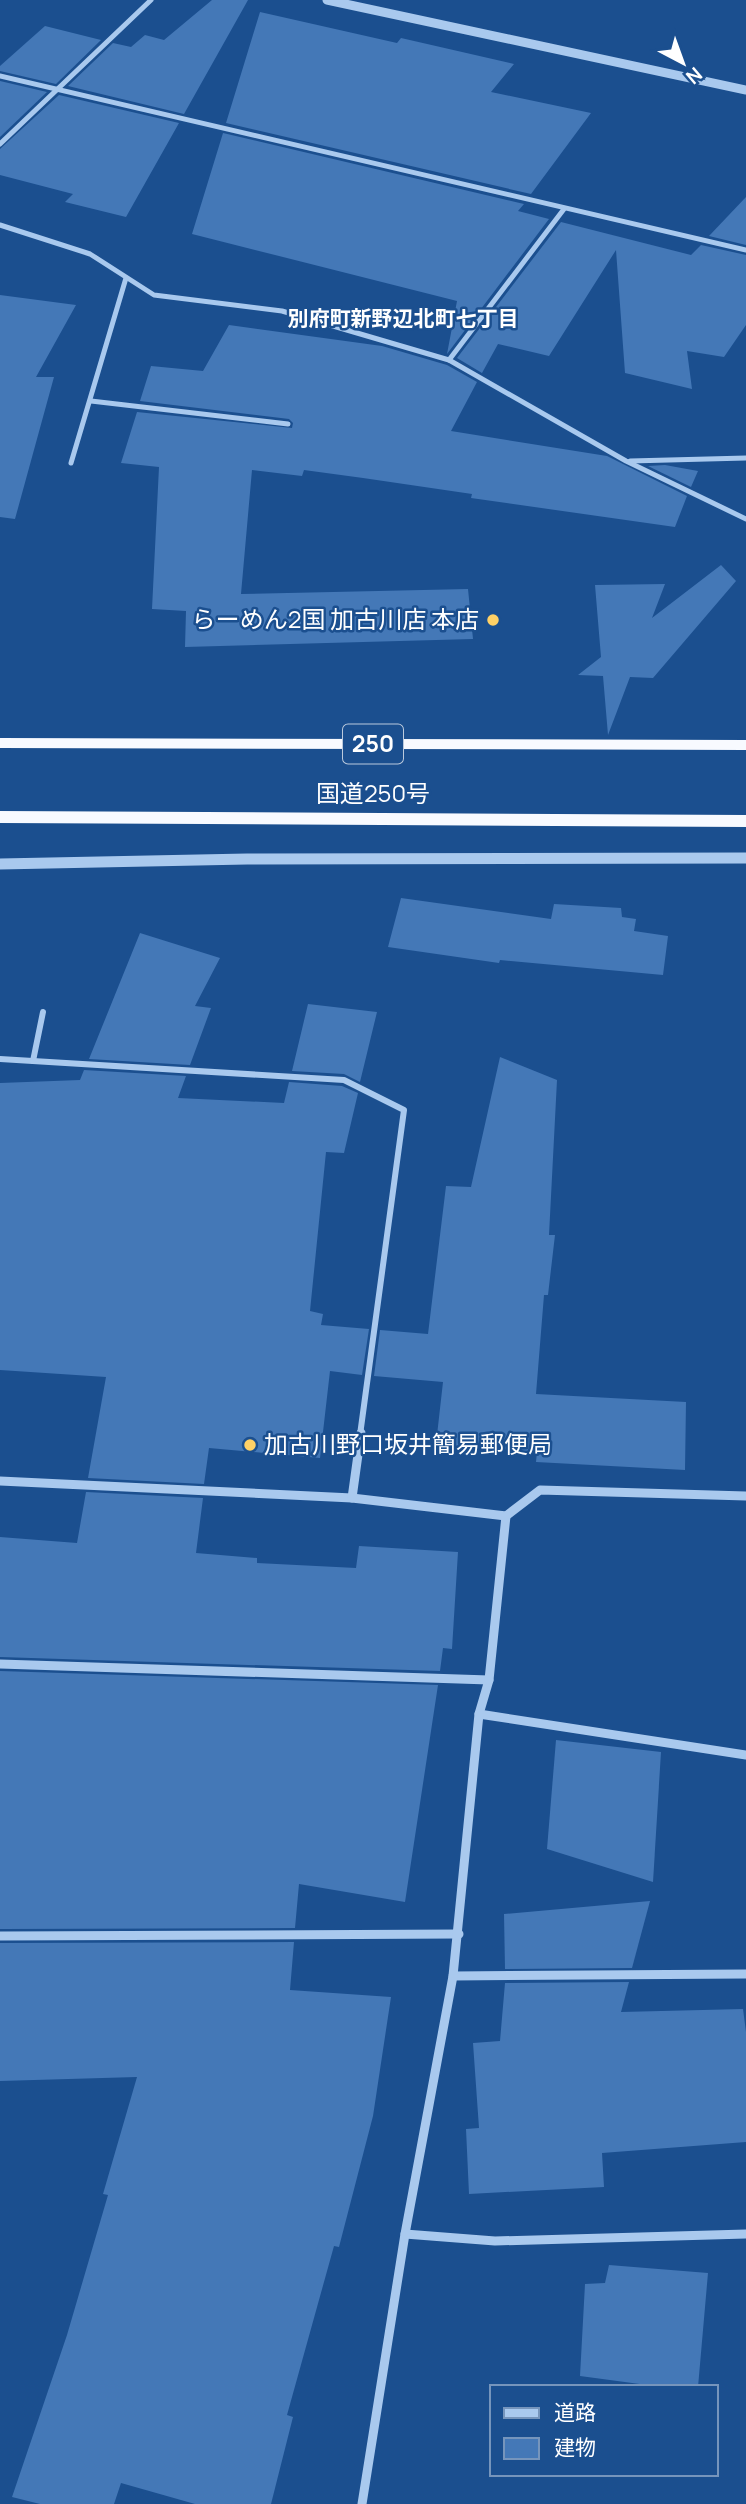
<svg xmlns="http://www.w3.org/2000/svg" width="746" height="2504" viewBox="0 0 746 2504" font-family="Manrope,'Noto Sans JP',sans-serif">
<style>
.building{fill:#4478b7}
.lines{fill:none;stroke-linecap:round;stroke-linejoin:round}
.minor-far2{stroke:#a9c9ee;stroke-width:5}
.minor-far1{stroke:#a9c9ee;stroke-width:6}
.minor{stroke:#a9c9ee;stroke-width:9}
.tertiary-far1{stroke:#a9c9ee;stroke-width:9}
.tertiary{stroke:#a9c9ee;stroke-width:11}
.trunk{fill:#f8faff;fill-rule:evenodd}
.poi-dot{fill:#ffd166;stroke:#1b4f8f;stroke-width:2.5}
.labels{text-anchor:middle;stroke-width:5;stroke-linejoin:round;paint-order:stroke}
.far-neighbourhood-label{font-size:21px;font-weight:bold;fill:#fff;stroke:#1b4f8f}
.shield{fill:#1b4f8f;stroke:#bbcadd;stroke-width:2}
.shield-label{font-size:23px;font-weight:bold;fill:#fff}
.poi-label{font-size:24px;fill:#fff;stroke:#1b4f8f;text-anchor:end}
.street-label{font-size:24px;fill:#fff;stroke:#1b4f8f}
</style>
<rect width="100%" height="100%" fill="#1b4f8f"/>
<g class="building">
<polygon points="212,0 248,0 184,114 68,86 113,43 131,47 145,35 164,40"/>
<polygon points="260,12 397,43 401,38 514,64 491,92 591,113 531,194 226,123"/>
<polygon points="45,26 101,40 56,84 0,71 0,66"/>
<polygon points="0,81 47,92 0,137"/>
<polygon points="59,95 179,123 126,217 65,202 73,194 0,175 0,149"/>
<polygon points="223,133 524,204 518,211 549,219 447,354 457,301 192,234"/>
<polygon points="746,197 746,245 709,236"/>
<polygon points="561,222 691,255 701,245 746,255 746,325 724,357 687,351 692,389 625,373 616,250 549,356 498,344 482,373 457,358"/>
<polygon points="0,295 76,305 36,377 54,377 15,519 0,517"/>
<polygon points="229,325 382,346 447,365 477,382 451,431 607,456 687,496 675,527 471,498 472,494 363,478 304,470 302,476 252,470 241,594 468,589 473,639 185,647 186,611 152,609 159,467 121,463 137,412 292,428 293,423 289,419 140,401 151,366 203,371"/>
<polygon points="665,465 698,471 691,487 648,466"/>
<polygon points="721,565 736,581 653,678 630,677 608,735 603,676 578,675 601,657 595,585 665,584 652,618"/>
<polygon points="401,898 551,919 554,904 621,908 622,917 636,919 634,931 668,936 663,975 500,960 499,963 388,947"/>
<polygon points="140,933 220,958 195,1006 211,1008 190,1065 89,1059"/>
<polygon points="308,1004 377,1012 360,1082 344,1074 292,1071"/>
<polygon points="500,1057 557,1080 549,1235 555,1235 548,1295 544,1295 536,1394 686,1402 685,1470 536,1462 537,1452 436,1444 443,1382 374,1376 380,1330 428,1334 446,1186 471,1187"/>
<polygon points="84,1070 186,1076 178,1098 284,1103 289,1082 342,1086 358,1093 344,1153 326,1152 310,1311 323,1314 321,1325 369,1329 362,1375 330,1371 320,1458 209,1448 204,1484 88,1478 106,1377 0,1370 0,1083 80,1080"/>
<polygon points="86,1492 203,1498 196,1553 257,1558 257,1563 356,1568 359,1546 458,1552 452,1649 443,1648 440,1671 0,1657 0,1537 77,1543"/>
<polygon points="0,1671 438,1685 405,1902 299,1884 295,1928 0,1929"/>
<polygon points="556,1740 661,1752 653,1882 547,1849"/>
<polygon points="650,1901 632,1968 505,1969 504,1914"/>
<polygon points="294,1942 290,1990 391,1997 373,2116 339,2247 334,2246 287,2415 293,2417 271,2504 195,2504 121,2483 114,2504 40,2504 12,2497 67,2335 108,2195 103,2194 137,2077 0,2081 0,1943"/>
<polygon points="629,1982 621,2012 743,2009 746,2032 746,2142 602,2153 604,2187 469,2194 466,2129 479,2128 473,2043 500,2041 505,1983"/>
<polygon points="609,2265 708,2273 698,2387 662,2387 580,2376 585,2284 605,2283"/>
</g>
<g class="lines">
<g class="minor-far2">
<polyline points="0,76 746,250"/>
<polyline points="0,144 151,0"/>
<polyline points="0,225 90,254 154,295 282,311 449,360 626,461 746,519"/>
<polyline points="449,360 564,209"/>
<polyline points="91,401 288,424"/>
<polyline points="630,461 746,458"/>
<polyline points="71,463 126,278"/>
</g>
<g class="minor-far1">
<polyline points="0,1059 344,1080 404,1110 360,1435"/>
<polyline points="33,1061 43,1012"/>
</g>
<g class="minor">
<polyline points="0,1481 352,1498 506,1516 540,1490 746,1496"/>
<polyline points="352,1498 361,1433"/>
<polyline points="0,1664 489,1680"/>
<polyline points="479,1714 746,1755"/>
<polyline points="0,1936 459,1934"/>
<polyline points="453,1976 746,1974"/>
<polyline points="405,2234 495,2241 746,2234"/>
<polyline points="362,2504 405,2234 453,1976 479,1714 489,1680 506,1516"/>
</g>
<polyline class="tertiary-far1" points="327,0 746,90"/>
<polyline class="tertiary" points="0,864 247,859 746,858"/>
<g class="trunk">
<polygon points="0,738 746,740 746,750 0,748"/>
<polygon points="0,811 746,815 746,827 0,823"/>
</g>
</g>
<g class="poi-dot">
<circle cx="493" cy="620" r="7"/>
<circle cx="250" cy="1445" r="7"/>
</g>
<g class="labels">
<g class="far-neighbourhood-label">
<text x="403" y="326">別府町新野辺北町七丁目</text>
</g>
<rect class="shield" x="343" y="724.5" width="60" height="39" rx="5"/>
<g class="shield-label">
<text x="373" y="752">250</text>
</g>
<g class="poi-label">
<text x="479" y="628">らーめん2国 加古川店 本店</text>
<text x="264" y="1453" text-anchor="start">加古川野口坂井簡易郵便局</text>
</g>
<g class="street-label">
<text x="373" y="802">国道250号</text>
</g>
</g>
<rect x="490" y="2385" width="228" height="91" fill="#1b4f8f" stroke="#7695bc" stroke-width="2"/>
<rect x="504" y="2408" width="35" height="10" fill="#a9c9ee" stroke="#7695bc" stroke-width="2"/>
<text x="554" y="2420" font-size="21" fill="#ffffff">道路</text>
<rect x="504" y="2438" width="35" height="21" fill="#4478b7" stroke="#7695bc" stroke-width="2"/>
<text x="554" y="2455" font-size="21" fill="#ffffff">建物</text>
<g transform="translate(683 63) rotate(139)" stroke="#1b4f8f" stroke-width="5" paint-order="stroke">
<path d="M0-5L12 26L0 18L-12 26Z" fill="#ffffff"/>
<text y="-10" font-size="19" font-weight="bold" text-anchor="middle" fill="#ffffff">N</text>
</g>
</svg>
